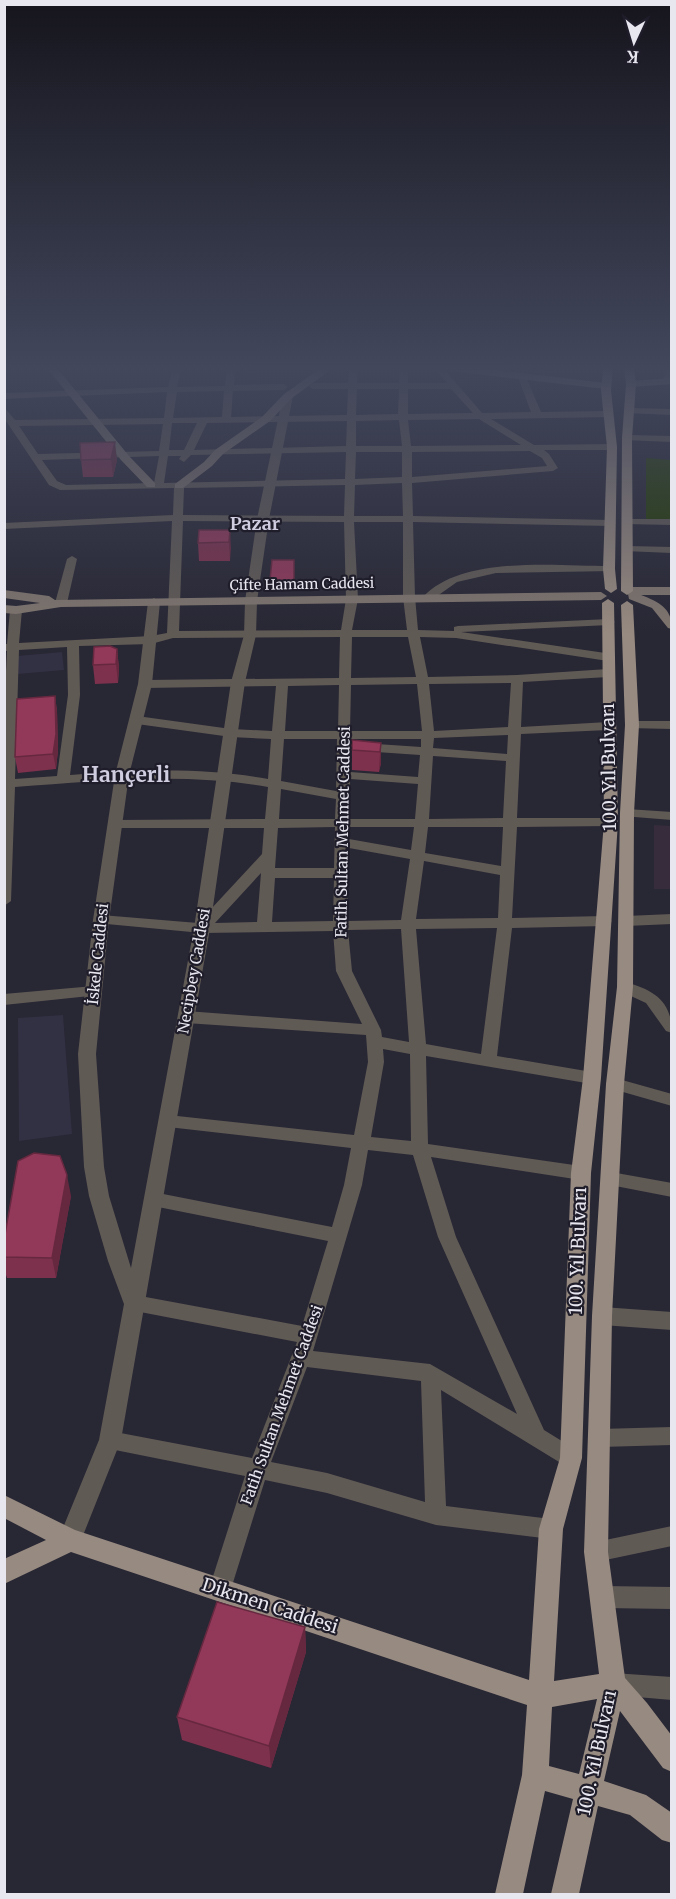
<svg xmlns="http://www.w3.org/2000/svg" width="676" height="1899" viewBox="0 0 676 1899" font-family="Merriweather,serif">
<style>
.built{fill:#323043}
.education{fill:#362c3b}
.green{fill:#233c01}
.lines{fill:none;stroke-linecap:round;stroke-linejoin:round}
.minor{fill:#605a55;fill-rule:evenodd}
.tertiary{fill:#605a55;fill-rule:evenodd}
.secondary{fill:#7f756e;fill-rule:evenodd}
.primary{fill:#978a80;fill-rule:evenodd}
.wall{fill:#7e314d}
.shaded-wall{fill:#66283f}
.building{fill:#92395a;stroke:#66283f;stroke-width:1.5}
.labels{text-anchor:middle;stroke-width:4.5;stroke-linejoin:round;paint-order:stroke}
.far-street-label{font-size:14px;fill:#e8e7f0;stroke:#1f1d2a}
.street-label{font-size:15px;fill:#e8e7f0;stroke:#1f1d2a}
.far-district-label{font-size:18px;font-weight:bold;fill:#cfcddf;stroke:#1f1d2a}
.near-street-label{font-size:18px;fill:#e8e7f0;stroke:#1f1d2a}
.district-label{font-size:21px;font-weight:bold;fill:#cfcddf;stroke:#1f1d2a}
</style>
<rect width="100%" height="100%" fill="#282734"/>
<g class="built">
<polygon points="62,652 64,670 18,674 17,656"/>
<polygon points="63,1015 72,1134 19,1141 18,1018"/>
</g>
<polygon class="education" points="654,825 671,826 671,889 654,889"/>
<polygon class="green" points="646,458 671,460 671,520 646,519"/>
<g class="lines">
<g class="minor">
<path d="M173,368H181L177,387L225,386L227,368H235L234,385L284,384L288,387L284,390L233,391L231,417L347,415L348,389H313L309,386L313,383H348L349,368H357V383H399L400,368H408V383H447L434,368H443L482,413L531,412L518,377L522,374L526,377L541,412L608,411L613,414L608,417L491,419L534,445L612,444L617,447L612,450H544L549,454L558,468L553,471L412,483L413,516L611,520L616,523L611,526L413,522L415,597L418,630L454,631V627L458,626L609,619L615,622L609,625L461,632L612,654L614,657L608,661L456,638L420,637L428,677L517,675L608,669L614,673L608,677L523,682L521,727L608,722L614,726L608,730L521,734L517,818H611L618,822L611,826L517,827L512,918L605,916L612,921L605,926L512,928L497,1056L592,1072L598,1074L600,1078L598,1082L592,1084L426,1056L428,1144L581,1166L587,1168L590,1173L587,1178L581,1180L431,1157L456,1237L544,1430L578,1451L581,1458L578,1465L571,1468L564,1465L441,1390L446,1506L551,1519L559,1522L562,1529L559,1536L551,1539L436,1525L327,1493L265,1480L231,1589L228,1597L220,1600L212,1597L209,1589L245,1476L110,1449L103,1447L100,1440L103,1433L110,1431L252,1458L297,1342L135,1311L128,1309L126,1303L128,1297L135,1295L302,1326L328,1241L153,1206L147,1204L144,1199L147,1194L153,1192L332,1227L344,1185L351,1148L168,1127L162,1126L160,1121L162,1116L168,1115L354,1135L368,1062L366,1035L186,1023L180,1021L178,1017L180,1013L186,1011L362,1024L336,971L333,931L202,933L96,923L94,920L96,917L101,915L198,923L262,854L264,828H115L108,824L115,820L265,819L268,787C184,772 99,781 15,787L11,901L4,906V712L7,651H4V644H7L10,610L16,607L22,610L19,643L151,636L167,633L172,521L4,529V523L173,515L174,488L60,490L49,485L4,418V407L15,420L164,418L167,392L4,399V393L168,387ZM357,389H399L398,414L356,415ZM408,389H451L473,413L408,414ZM224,391L222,417L173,418L177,392ZM479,419L521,445L411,446L408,420ZM399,420L402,446H356V421ZM347,421L346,446L194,450L207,423ZM172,423H197L184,450H169ZM163,424L159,451L38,454L19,426ZM530,451L542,458L547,466L412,477V452ZM346,452L345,479L164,483L168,456H181L179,459L184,462L191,455ZM356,452H402V477L355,479ZM159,456L154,483L66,485L57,481L42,460ZM402,483L403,516H354L355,485ZM345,485L344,516L183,515L184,488ZM183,521L344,522L346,599L341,630L179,631ZM354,522H403V597L407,630H352L358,599ZM340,637L339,678L145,680L139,684L145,688L276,686L272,731L231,729L137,716L131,720L137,724L231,737L271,739L268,779C203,767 136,770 70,775L80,695L79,646L151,644L173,638ZM352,637H408L416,677L351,678ZM67,647L68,695L57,776L15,779L19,650ZM511,683L508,727L434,731L429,684ZM417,684L422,731H350L351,685ZM339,685L338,731H285L288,686ZM508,735L507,754L433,748L434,738ZM284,739H337L336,791L281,781ZM350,739H421V747L362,743L356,747L362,751L420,755L418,777L350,772ZM433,756L506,761L503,818L429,819ZM350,779L418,784L415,819H349ZM281,789L336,799L335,819H279ZM335,827L334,868H275L278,828ZM349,827H414L411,850L349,839ZM428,827H503L501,866L425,853ZM349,848L410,859L401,920L347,921ZM424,861L500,875L498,918L416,919ZM261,873L257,922L215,923ZM275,878H334L333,921L272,922ZM497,928L481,1054L426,1044L416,929ZM401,929L409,1042L382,1037L381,1030L352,971L348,930ZM383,1049L410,1054L411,1141L371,1137L384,1062ZM368,1150L413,1155L438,1237L517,1414L430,1364L313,1351L362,1185ZM307,1367L421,1381L425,1502L327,1473L271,1462Z"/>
<polygon points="666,368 672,368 671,382 667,385 663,382"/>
<polygon points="630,408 672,409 672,415 627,413 625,411"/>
<polygon points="627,435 672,436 672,442 624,440 622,438"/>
<polygon points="629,519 672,519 672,525 625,524 624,522"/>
<polygon points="628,546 672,547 672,553 624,551 624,547"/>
<polygon points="72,556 77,559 67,603 65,605 57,605 55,603 67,559"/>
<path d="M609,566L613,567V571L496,573L457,582L433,599H425L423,597C462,555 556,566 609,566Z"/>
<polygon points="632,721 672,721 672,729 628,728 626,725"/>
<polygon points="627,809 672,812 672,820 622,816 620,813"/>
<polygon points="672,914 672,924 626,926 619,921 626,916"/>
<path d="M625,982C654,990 672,1001 672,1033L666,1031L646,1003L620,991L617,987L620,983Z"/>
<polygon points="94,986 99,987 102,991 99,995 4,1005 4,994"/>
<polygon points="615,1078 672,1094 672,1106 609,1088 607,1084 609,1080"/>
<polygon points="611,1172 672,1183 672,1197 605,1184 602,1179 605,1174"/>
<polygon points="672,1427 672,1445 600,1447 593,1445 590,1438 593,1431 600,1429"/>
<polygon points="672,1526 672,1546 596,1562 588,1559 585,1552 588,1545 596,1542"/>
<polygon points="603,1586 672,1587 672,1609 603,1608 595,1605 592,1597 595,1589"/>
<polygon points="613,1673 672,1677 672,1700 613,1695 605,1692 602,1684 605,1676"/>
</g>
<g class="tertiary">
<polygon points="288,393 293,396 269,519 257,601 256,635 245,682 210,928 121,1440 78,1548 70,1551 62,1548 58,1540 99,1440 124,1304 108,1261 89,1196 84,1167 78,1054 93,920 115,775 138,684 148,602 154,598 160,602 152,684 129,775 109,920 96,1054 104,1167 109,1196 131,1268 194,928 231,682 244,635 245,601 257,519 283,396"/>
<polygon points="602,1307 672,1312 672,1330 602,1325 595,1322 592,1316 595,1310"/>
</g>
<g class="secondary">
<polygon points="47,368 57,368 129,456 155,483 155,487 147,487 121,460"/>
<polygon points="321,368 333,368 292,398 270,421 223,454 212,466 183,488 175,488 175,484 204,462 215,450 262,417 284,394"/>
<polygon points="445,368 479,368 606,383 611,386 606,389 450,371"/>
<polygon points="672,378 672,384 631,387 626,384 631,381"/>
<path d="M630,587H672V595H641C659,602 672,608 672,629L668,628L652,608L629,599L628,594L624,591Z"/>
<polygon points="4,590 49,596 55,600 601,592 607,596 601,600 61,607 16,614 4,613 4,605 16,606 40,603 4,598"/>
</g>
<g class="primary">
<polygon points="603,368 613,368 611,390 617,447 615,569 617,589 611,593 605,589 603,569 607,447 601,390"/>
<polygon points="624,368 634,368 636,384 632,438 633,591 627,595 621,591 622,438 626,384"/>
<path d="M608,599L614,603L618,822L601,1078L591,1173L582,1458L563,1529L554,1681L599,1674L584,1552L592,1316L606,1084L617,987L620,813L625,725L621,605L627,601L633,605L639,725L634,813L633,987L624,1084L612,1316L608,1552L625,1678L647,1703L672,1736V1772L663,1768L620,1711L604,1781L646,1795L672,1813V1843L662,1840L630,1815L598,1806L579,1894H551L573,1799L545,1791L523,1894H495L522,1775L527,1705L71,1552L4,1584V1559L46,1540L4,1518V1495L75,1530L529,1680L539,1529L560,1458L571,1173L583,1078L604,822L602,603ZM597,1699L579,1774L549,1766L552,1707Z"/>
</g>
</g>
<g class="wall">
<polygon points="304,368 317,368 313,371 304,370"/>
<polygon points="81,460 117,460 113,477 83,477"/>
<polygon points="230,530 230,561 199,561 198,543"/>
<polygon points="294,560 294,590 270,590 270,580"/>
<polygon points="117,649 119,668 118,683 95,684 93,665"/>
<polygon points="55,696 57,711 58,750 56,769 18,773 15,757"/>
<polygon points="352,740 381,743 381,763 379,772 352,770"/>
<polygon points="71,1196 56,1278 7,1278 4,1269 4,1240"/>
<polygon points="305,1627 306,1652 271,1768 182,1740 177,1717"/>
</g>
<g class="shaded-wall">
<polygon points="115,442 117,460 113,477 111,459"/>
<polygon points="230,530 231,548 230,561 229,542"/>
<polygon points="117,649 119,668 118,683 116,664"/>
<polygon points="55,696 57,711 58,750 56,769 53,754"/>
<polygon points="381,743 381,763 379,772 380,752"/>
<polygon points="67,1175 71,1196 56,1278 52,1258"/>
<polygon points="305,1627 306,1652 271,1768 269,1746"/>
</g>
<g class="building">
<polygon points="115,442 111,459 81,460 80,443"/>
<polygon points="199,530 230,530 229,542 198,543"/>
<polygon points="272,560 294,560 294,581 270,580"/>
<polygon points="110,646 117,649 116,664 93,665 94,647"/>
<polygon points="55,696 56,734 53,754 15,757 17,699"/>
<polygon points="352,740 381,743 380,752 352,750"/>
<polygon points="34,1153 60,1156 67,1175 52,1258 4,1257 4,1240 18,1161"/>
<polygon points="217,1602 305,1627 269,1746 177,1717"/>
</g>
<linearGradient id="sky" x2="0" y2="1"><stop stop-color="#16151d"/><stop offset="0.58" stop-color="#42475c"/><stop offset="1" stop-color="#42475c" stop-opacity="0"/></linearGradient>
<rect width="676" height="634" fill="url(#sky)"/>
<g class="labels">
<g class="far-street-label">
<text transform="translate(302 584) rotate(-1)" y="5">Çifte Hamam Caddesi</text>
</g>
<g class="street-label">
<text transform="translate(343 832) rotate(-89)" y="5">Fatih Sultan Mehmet Caddesi</text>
<text transform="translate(98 954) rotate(-84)" y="5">İskele Caddesi</text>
<text transform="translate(194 971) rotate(-80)" y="5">Necipbey Caddesi</text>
<text transform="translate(282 1405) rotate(-70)" y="5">Fatih Sultan Mehmet Caddesi</text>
</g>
<g class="far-district-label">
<text x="255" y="530">Pazar</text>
</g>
<g class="near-street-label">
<text transform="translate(609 767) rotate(-91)" y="6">100. Yıl Bulvarı</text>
<text transform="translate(578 1251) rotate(-88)" y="6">100. Yıl Bulvarı</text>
<text transform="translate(270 1606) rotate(18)" y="6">Dikmen Caddesi</text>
<text transform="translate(597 1753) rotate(-78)" y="6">100. Yıl Bulvarı</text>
</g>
<g class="district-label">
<text x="126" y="782">Hançerli</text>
</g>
</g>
<rect width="676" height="1899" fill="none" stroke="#e8e7f0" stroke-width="12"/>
<g transform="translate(634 42) rotate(184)" stroke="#1f1d2a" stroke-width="4.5" paint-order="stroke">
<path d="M0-4.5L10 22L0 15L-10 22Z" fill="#e8e7f0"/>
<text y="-9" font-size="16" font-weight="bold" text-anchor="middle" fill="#e8e7f0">K</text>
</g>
</svg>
